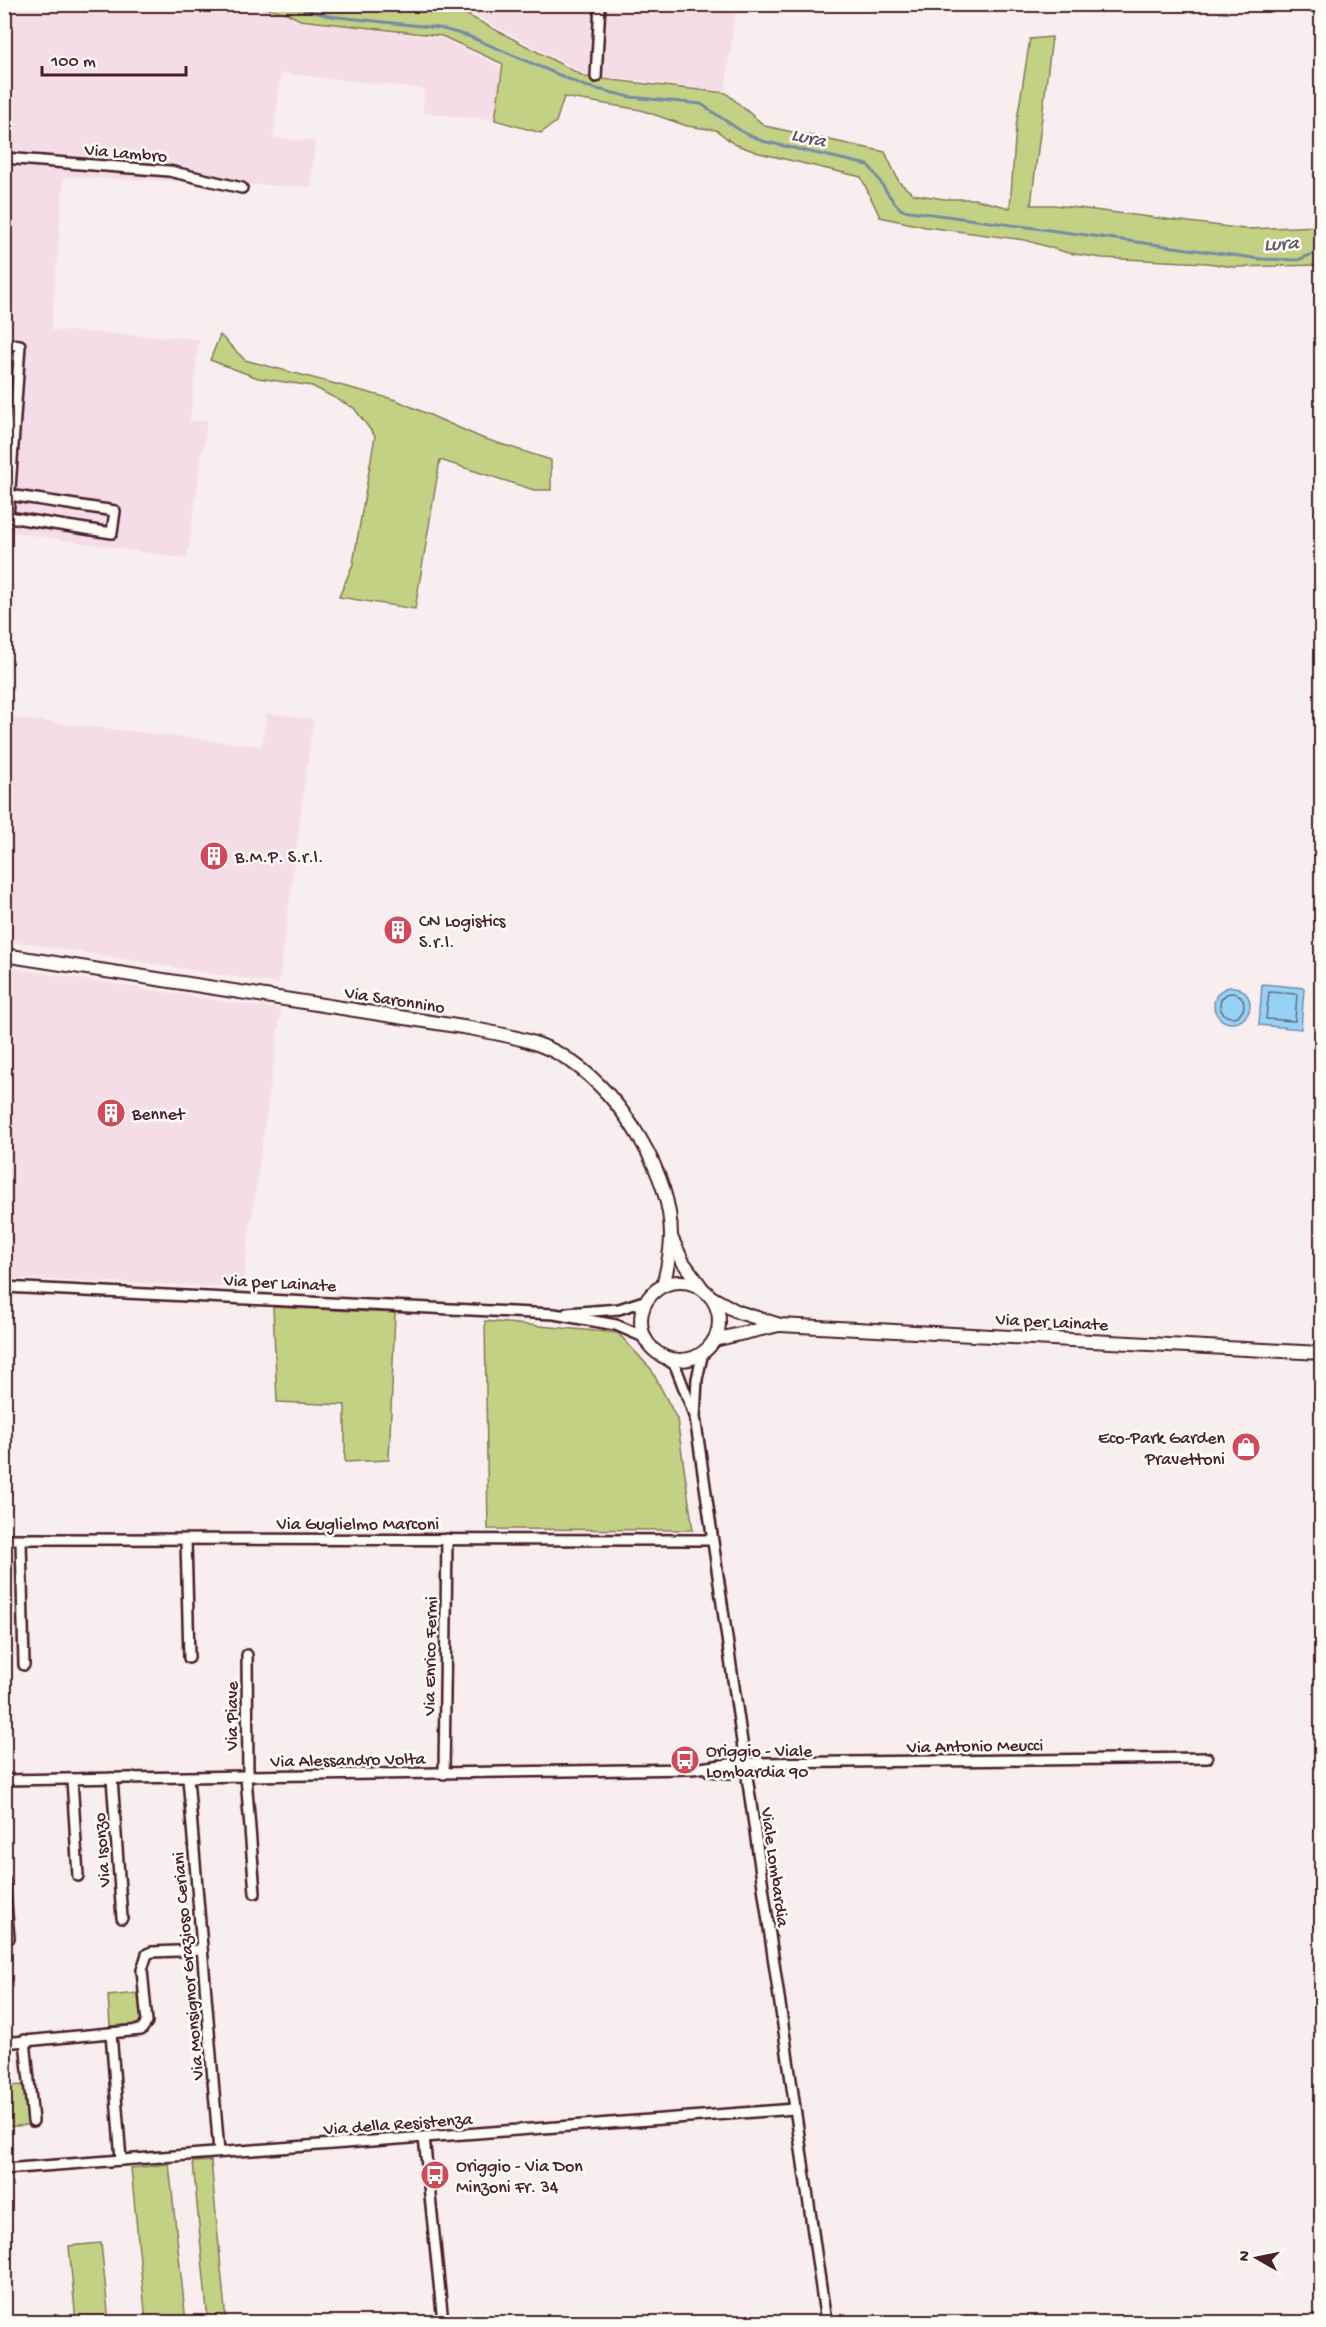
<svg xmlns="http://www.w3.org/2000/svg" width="1326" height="2327" viewBox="0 0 1326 2327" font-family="'Gochi Hand',sans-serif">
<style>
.built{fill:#f4dde6}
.green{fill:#c3d185;stroke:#867858;stroke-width:1.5}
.water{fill:#95d3f6;stroke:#778ba5;stroke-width:1.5}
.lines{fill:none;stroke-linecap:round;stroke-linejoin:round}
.shore{stroke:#68677c;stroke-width:1.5}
.stream{stroke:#778ba5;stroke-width:3}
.minor-casing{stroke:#4a1f2b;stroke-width:14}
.major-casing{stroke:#4a1f2b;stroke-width:16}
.minor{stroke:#fdfcf7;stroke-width:9}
.major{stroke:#fdfcf7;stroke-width:12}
.labels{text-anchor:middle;stroke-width:5;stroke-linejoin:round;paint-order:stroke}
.street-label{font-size:18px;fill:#4a1f2b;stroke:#fdfcf7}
.poi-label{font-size:18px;fill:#4a1f2b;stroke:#fdfcf7;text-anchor:start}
.water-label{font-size:20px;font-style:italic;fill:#605568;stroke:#fdfcf7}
</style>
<rect width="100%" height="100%" fill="#f9eeef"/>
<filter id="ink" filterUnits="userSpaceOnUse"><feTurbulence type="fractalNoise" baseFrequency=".0167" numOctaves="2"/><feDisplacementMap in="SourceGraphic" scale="12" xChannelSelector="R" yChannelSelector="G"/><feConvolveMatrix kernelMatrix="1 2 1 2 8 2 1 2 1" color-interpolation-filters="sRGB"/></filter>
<g filter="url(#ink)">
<g class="built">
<polygon points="4,5 248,5 287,14 299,21 441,38 502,67 495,120 423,113 424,89 281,73 273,138 315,141 311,187 64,177 51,330 199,339 190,421 207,420 187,559 5,531"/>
<polygon points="434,5 736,5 725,91 587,75 459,7"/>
<polygon points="266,713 313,719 279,984 5,940 5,717 262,746"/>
<polygon points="5,967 281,1010 242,1287 5,1278"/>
</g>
<g class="green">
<polygon points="400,4 458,10 585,77 726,93 765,126 885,152 899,182 913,194 944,199 974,199 1010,208 1016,126 1030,39 1052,37 1031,205 1054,205 1245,229 1321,226 1321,265 1234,267 1207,263 1102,258 1068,253 1025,240 926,227 880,217 861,177 759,153 734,144 716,130 687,126 641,110 564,97 556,122 541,133 495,120 503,64 442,36 300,20 287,13 254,5"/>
<polygon points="220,335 245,360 396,400 482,438 551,460 551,490 534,490 440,460 415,609 339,597 353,564 375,436 354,408 312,386 258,378 210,360"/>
<polygon points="273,1307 395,1313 389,1460 345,1462 345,1405 277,1402"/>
<polygon points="485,1321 618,1333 651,1369 677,1419 693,1530 488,1529"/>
<polygon points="138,1993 141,2024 110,2026 108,1996"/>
<polygon points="24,2085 28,2125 5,2127 5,2086"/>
<polygon points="211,2161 226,2322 208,2322 193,2162"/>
<polygon points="169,2164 186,2322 146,2322 131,2168"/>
<polygon points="101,2243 109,2322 76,2322 69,2246"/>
</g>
<g class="water">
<polygon points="1262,984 1304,988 1301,1029 1259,1025"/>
<circle cx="1232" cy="1005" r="18"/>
</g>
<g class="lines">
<g class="shore">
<polygon points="1269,992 1297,994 1295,1021 1266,1019"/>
<circle cx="1232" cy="1005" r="12"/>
</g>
<path class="stream" d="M286,4L329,16L439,28L468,36L585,86L630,97L701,104L741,131L762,141L868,165C881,179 887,198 902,210L1261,259L1298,260L1322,250"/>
<g class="minor-casing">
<g id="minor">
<polyline points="596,77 600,4"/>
<polyline points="4,158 169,171 242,188"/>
<polyline points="4,344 20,345 8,517 112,533 115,511 9,495"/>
<polyline points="4,1287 554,1314 616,1325 644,1337"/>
<polyline points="567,1313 619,1309 647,1300"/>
<polyline points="703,1352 697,1379 695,1417 826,2322"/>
<polyline points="657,1353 675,1365 693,1412"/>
<polyline points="4,1539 711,1540"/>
<polyline points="21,1540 24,1665"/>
<polyline points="186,1540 189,1658"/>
<polyline points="247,1655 248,1777"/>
<polyline points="744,1763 1207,1758"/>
<polyline points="709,1771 729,1773 744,1767"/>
<polyline points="444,1774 447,1539"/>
<polyline points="246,1777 255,1893"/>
<polyline points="112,1778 122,1918"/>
<polyline points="188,1778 219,2152"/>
<polyline points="72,1779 78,1876"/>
<polyline points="4,1780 692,1769 730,1764 744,1767"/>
<polyline points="4,1880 9,1938"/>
<polyline points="111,2033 121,2160"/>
<polyline points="25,2040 33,2121"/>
<polyline points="4,2043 141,2030 147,2022 142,1970 147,1954 152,1952 202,1950"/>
<polyline points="424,2137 443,2322"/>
<polyline points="4,2169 794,2109"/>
</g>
</g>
<g class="major-casing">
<g id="major">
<path d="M4,955L469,1028C504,1035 542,1040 572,1062C622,1097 671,1174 671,1236C671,1253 667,1270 663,1286"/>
<polyline points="671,1237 683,1262 702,1288"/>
<circle cx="680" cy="1321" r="39"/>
<polyline points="711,1297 738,1312 780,1325 1322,1353"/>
<polyline points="714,1340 779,1325"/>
</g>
</g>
<use href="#minor" class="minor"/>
<use href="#major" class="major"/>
</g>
</g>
<defs>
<g id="building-disc" transform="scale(1.5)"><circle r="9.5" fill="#d1495b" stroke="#fdfcf7"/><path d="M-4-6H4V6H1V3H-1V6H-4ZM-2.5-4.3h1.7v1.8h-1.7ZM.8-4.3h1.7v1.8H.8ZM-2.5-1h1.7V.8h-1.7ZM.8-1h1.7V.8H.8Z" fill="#fff"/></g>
<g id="shop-disc" transform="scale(1.5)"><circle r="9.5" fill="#d1495b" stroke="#fdfcf7"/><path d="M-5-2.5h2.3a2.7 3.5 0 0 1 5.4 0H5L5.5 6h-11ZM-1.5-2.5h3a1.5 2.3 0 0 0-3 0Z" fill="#fff"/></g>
<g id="bus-disc" transform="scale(1.5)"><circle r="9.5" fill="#d1495b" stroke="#fdfcf7"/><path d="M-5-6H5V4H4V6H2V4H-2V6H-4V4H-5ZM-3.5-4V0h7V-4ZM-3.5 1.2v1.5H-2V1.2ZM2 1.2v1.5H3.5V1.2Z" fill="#fff"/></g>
</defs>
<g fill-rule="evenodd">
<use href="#building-disc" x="214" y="856"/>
<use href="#building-disc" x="398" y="930"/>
<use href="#building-disc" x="111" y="1113"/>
<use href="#shop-disc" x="1246" y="1447"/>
<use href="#bus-disc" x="685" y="1760"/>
<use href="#bus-disc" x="435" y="2175"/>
</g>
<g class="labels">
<g class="street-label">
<text transform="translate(126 152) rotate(5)" y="6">Via Lambro</text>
<text transform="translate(395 999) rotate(9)" y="6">Via Saronnino</text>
<text transform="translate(280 1282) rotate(3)" y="6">Via per Lainate</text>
<text transform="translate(1052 1321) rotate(3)" y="6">Via per Lainate</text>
<text x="358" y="1529">Via Guglielmo Marconi</text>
<text transform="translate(429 1656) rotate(-89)" y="6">Via Enrico Fermi</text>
<text transform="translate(231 1716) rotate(-90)" y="6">Via Piave</text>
<text transform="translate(975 1745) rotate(-1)" y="6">Via Antonio Meucci</text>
<text transform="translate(348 1759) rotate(-1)" y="6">Via Alessandro Volta</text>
<text transform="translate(101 1850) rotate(-94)" y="6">Via Isonzo</text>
<text transform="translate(776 1867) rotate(82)" y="6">Viale Lombardia</text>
<text transform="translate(187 1966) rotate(-95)" y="6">Via Monsignor Grazioso Ceriani</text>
<text transform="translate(398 2123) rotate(-4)" y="6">Via della Resistenza</text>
</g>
<g class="poi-label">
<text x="235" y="862">B.M.P. S.r.l.</text>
<text x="419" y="926">CN Logistics<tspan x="419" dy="21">S.r.l.</tspan></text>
<text x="132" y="1119">Bennet</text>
<text x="1225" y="1443" text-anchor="end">Eco-Park Garden<tspan x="1225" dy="21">Pravettoni</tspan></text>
<text x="706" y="1756">Origgio - Viale<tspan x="706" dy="21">Lombardia 90</tspan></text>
<text x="456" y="2171">Origgio - Via Don<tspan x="456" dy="21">Minzoni Fr. 34</tspan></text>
</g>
<g class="water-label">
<text transform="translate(809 136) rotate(13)" y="7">Lura</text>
<text transform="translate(1281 242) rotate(-3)" y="7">Lura</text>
</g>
</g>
<rect width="1326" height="2327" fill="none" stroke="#fdfcf7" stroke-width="24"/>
<rect x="12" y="12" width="1302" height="2303" fill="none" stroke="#4a1f2b" stroke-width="2" filter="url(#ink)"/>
<g transform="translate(1257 2258) rotate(279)" stroke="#fdfcf7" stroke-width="4.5" paint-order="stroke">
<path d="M0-4.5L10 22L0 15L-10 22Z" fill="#4a1f2b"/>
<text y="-9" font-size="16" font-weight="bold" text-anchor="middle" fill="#4a1f2b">N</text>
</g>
<path d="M42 66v9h144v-9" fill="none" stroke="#4a1f2b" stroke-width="3"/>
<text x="51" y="66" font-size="18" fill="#4a1f2b" stroke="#fdfcf7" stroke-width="4.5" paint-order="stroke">100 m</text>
</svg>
